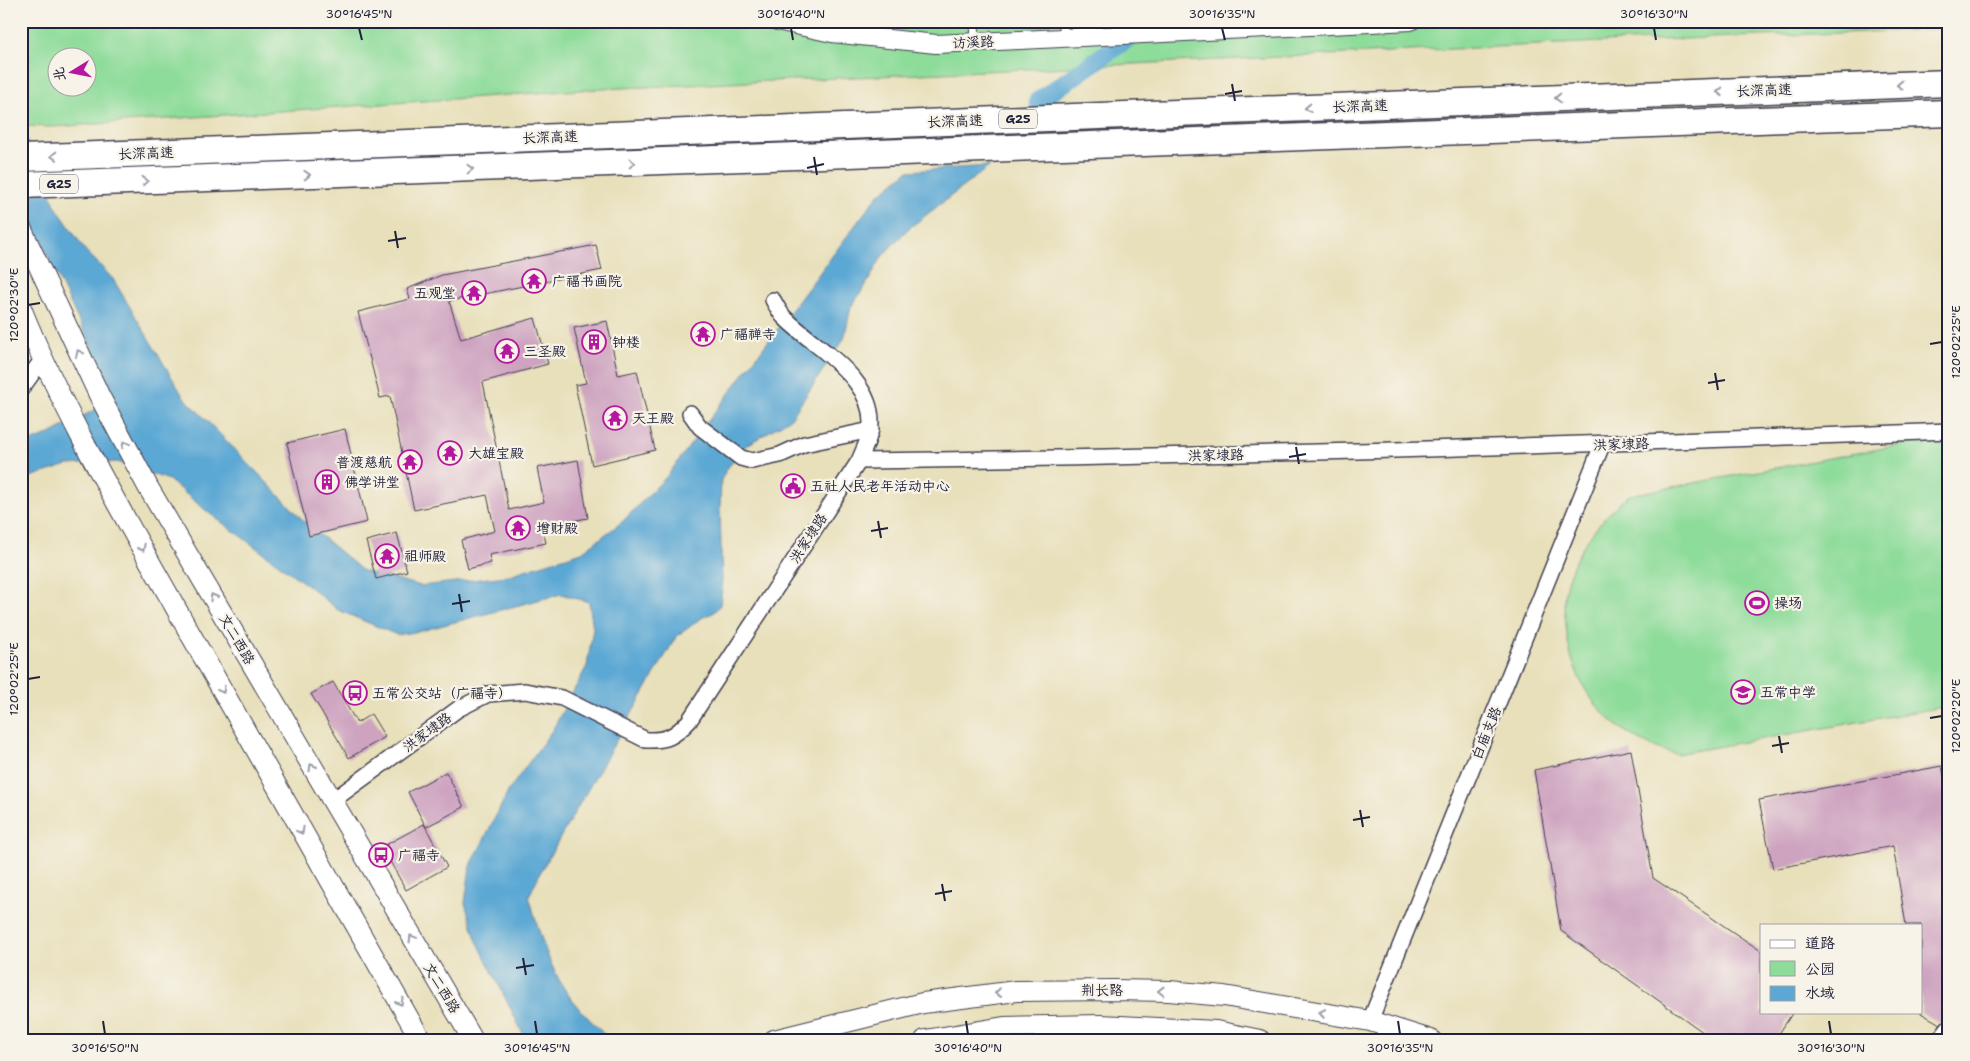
<svg xmlns="http://www.w3.org/2000/svg" width="1970" height="1061" viewBox="0 0 1970 1061" font-family="'Shantell Sans','LXGW WenKai TC',sans-serif">
<style>
.green{fill:#8ddc9a;stroke:#587f6a;fill-rule:evenodd}
.water{fill:#5ca8d4;stroke:#3f6588}
.lines{fill:none;stroke-linecap:round;stroke-linejoin:round}
.canal{stroke:#5ca8d4;stroke-width:19}
.building{fill:#cda3c0}
.service-casing{stroke:#403e4e;stroke-width:10}
.minor-casing{stroke:#403e4e;stroke-width:18}
.tertiary-casing{stroke:#403e4e;stroke-width:20}
.secondary-casing{stroke:#403e4e;stroke-width:22}
.motorway-casing{stroke:#403e4e;stroke-width:29}
.service{stroke:#fff;stroke-width:8}
.minor{stroke:#fff;stroke-width:15}
.tertiary{stroke:#fff;stroke-width:18}
.secondary{stroke:#fff;stroke-width:20}
.motorway{stroke:#fff;stroke-width:26}
.oneway{stroke:#9c9ca7}
.ticks{fill:none;stroke:#22223b;stroke-width:2}
.labels{text-anchor:middle;stroke-width:4.5;stroke-linejoin:round;paint-order:stroke}
.shield{fill:#f7f3e8;stroke:#62616f;stroke-width:1}
.shield-label{font-size:12px;font-weight:bold;fill:#22223b}
.street-label{font-size:14px;fill:#22223b;stroke:#f7f3e8}
.poi-label{font-size:14px;fill:#22223b;stroke:#f7f3e8;text-anchor:start}
.neatline{fill:none;stroke:#22223b;stroke-width:2}
.ticks-label{font-size:12px;text-anchor:middle;fill:#22223b}
</style>
<rect width="100%" height="100%" fill="#f7f3e8"/>
<filter id="ink" filterUnits="userSpaceOnUse"><feTurbulence type="fractalNoise" baseFrequency=".02" numOctaves="2"/><feDisplacementMap in="SourceGraphic" scale="10" xChannelSelector="R" yChannelSelector="G"/><feConvolveMatrix kernelMatrix="1 2 1 2 8 2 1 2 1" color-interpolation-filters="sRGB"/></filter>
<filter id="wash" filterUnits="userSpaceOnUse"><feTurbulence type="fractalNoise" baseFrequency=".0096" numOctaves="4" result="noise"/><feDisplacementMap in="SourceGraphic" scale="20" xChannelSelector="R" yChannelSelector="G"/><feGaussianBlur stdDeviation="1.12" result="paint"/><feColorMatrix in="noise" values="0 0 0 0 0 0 0 0 0 0 0 0 0 0 0 0 0 1.4 0 .05"/><feComposite in="paint" operator="in"/></filter>
<g filter="url(#wash)">
<rect width="100%" height="100%" fill="#e8e0bb"/>
<g class="green">
<path d="M21,21H1949V29L1602,42L580,90L53,127L21,126ZM58,58H88V88H58Z"/>
<path d="M1933,439L1949,441V706L1676,754C1614,738 1570,691 1566,625C1565,614 1563,602 1565,591C1573,552 1600,519 1629,495Z"/>
</g>
<path class="water" d="M21,127L56,207L85,250L113,279L183,396L308,525L363,571L421,586L506,576L582,552L622,522L667,476L878,195L908,171L990,166L908,229L883,255L866,285L851,307L844,339L791,418L744,447L726,470L721,480L720,507L722,589L720,605L713,613L703,617L676,637L542,869L529,896C539,931 548,967 570,997C581,1013 597,1025 609,1040H526L476,939L465,903L470,867L509,790L553,729L587,666L593,628L589,602L561,594L421,631L397,635L338,610L311,588L209,513L169,480L117,462L68,465L21,480V446L48,435L98,408L106,384L98,361L31,221L21,194Z"/>
<g class="lines">
<polyline class="canal" points="1038,101 1153,21"/>
</g>
<g id="blocks">
<g class="building">
<polygon points="596,245 602,270 449,301 461,339 535,318 548,364 483,382 509,510 544,502 537,468 578,460 588,518 542,526 546,543 489,555 491,563 468,569 461,540 495,531 487,495 414,510 390,396 380,398 358,312 410,299 407,289 442,275"/>
<polygon points="607,321 618,375 637,371 655,450 592,465 575,385 586,383 574,328"/>
<polygon points="345,429 367,522 309,536 287,443"/>
<polygon points="397,533 407,571 376,579 366,541"/>
<polygon points="333,682 357,723 371,714 385,737 349,758 311,694"/>
<polygon points="1631,750 1653,878 1761,951 1761,1012 1793,1012 1775,1040 1714,1040 1561,931 1534,770"/>
<polygon points="1942,766 1949,801 1949,1017 1940,1024 1921,1013 1921,925 1906,925 1893,846 1773,869 1759,800"/>
<polygon points="446,772 464,807 426,827 408,792"/>
<polygon points="424,824 447,867 406,890 382,847"/>
</g>
</g>
</g>
<g filter="url(#ink)">
<use href="#blocks" fill-opacity="0" stroke="#403e4e" stroke-width="1"/>
<g class="lines">
<g class="service-casing">
<g id="service">
<polyline points="974,21 976,41"/>
<polyline points="1063,38 1064,21"/>
</g>
</g>
<g class="minor-casing">
<g id="minor">
<polyline points="21,389 42,360"/>
<polyline points="690,413 700,427 741,458 752,461 780,455 804,444 871,430"/>
<path d="M859,461C1222,457 1585,445 1949,431"/>
<path d="M332,801L458,709L488,694L525,691L562,698L646,740C667,741 675,736 689,721L859,461C863,451 868,442 870,432C880,379 812,347 783,316C779,311 776,305 773,300"/>
<polyline points="1370,1021 1602,445"/>
<polyline points="1939,1040 1949,1027"/>
</g>
</g>
<g class="tertiary-casing">
<polyline id="tertiary" points="777,21 832,33 936,44 1411,21"/>
</g>
<g class="secondary-casing">
<g id="secondary">
<polyline points="21,228 100,397 148,487 473,1040"/>
<path d="M21,308C65,417 126,519 183,621C262,761 341,901 421,1040"/>
<polyline points="774,1040 923,1003 1016,991 1115,990 1169,991 1224,996 1370,1021 1431,1040"/>
<polyline points="925,1040 1004,1027 1101,1025 1216,1031 1260,1040"/>
</g>
</g>
<g class="motorway-casing">
<g id="motorway">
<polyline points="21,158 1949,83"/>
<polyline points="21,185 1949,113"/>
</g>
</g>
<use href="#service" class="service"/>
<use href="#minor" class="minor"/>
<use href="#tertiary" class="tertiary"/>
<use href="#secondary" class="secondary"/>
<use href="#motorway" class="motorway"/>
</g>
<defs><path id="oneway-chevron" d="M-2-3.5L2.5 0L-2 3.5" fill="none" stroke-width="1.6" stroke-linecap="round" stroke-linejoin="round" transform="scale(1.25)"/></defs>
<g class="oneway">
<use href="#oneway-chevron" transform="translate(1900 85) rotate(178)"/>
<use href="#oneway-chevron" transform="translate(1720 92) rotate(178)"/>
<use href="#oneway-chevron" transform="translate(1558 98) rotate(178)"/>
<use href="#oneway-chevron" transform="translate(1308 108) rotate(178)"/>
<use href="#oneway-chevron" transform="translate(54 156) rotate(178)"/>
<use href="#oneway-chevron" transform="translate(632 163) rotate(-2)"/>
<use href="#oneway-chevron" transform="translate(470 169) rotate(-2)"/>
<use href="#oneway-chevron" transform="translate(307 175) rotate(-2)"/>
<use href="#oneway-chevron" transform="translate(145 181) rotate(-2)"/>
<use href="#oneway-chevron" transform="translate(79 353) rotate(-115)"/>
<use href="#oneway-chevron" transform="translate(125 444) rotate(-118)"/>
<use href="#oneway-chevron" transform="translate(142 548) rotate(61)"/>
<use href="#oneway-chevron" transform="translate(213 597) rotate(-120)"/>
<use href="#oneway-chevron" transform="translate(222 690) rotate(61)"/>
<use href="#oneway-chevron" transform="translate(312 767) rotate(-120)"/>
<use href="#oneway-chevron" transform="translate(301 831) rotate(61)"/>
<use href="#oneway-chevron" transform="translate(412 938) rotate(-121)"/>
<use href="#oneway-chevron" transform="translate(1161 991) rotate(-179)"/>
<use href="#oneway-chevron" transform="translate(998 993) rotate(172)"/>
<use href="#oneway-chevron" transform="translate(400 1002) rotate(60)"/>
<use href="#oneway-chevron" transform="translate(1322 1013) rotate(-170)"/>
</g>
</g>
<path class="ticks" d="M359,28L362,40M791,28L793,40M1222,28L1225,40M1654,28L1656,40M1232,84L1235,101M1225,94L1242,91M814,157L817,175M807,168L824,164M395,231L398,248M388,241L406,238M28,305L40,303M1930,344L1942,342M1715,373L1718,390M1708,383L1725,380M1296,447L1299,464M1289,457L1306,454M878,521L881,538M871,531L888,528M459,594L462,612M452,604L470,601M28,679L40,677M1930,718L1942,716M1779,736L1782,753M1772,746L1789,743M1360,810L1363,827M1353,820L1370,817M942,884L945,901M935,894L952,891M523,958L526,975M516,968L534,965M103,1021L105,1034M535,1021L537,1034M966,1021L968,1034M1398,1021L1400,1034M1829,1021L1831,1034"/>
<defs>
<g id="temple-ring" transform="scale(1.25)"><circle r="9.5" fill="#f7f3e8" stroke="#b5179e" stroke-width="1.5"/><path d="M0-6L5-2H3V0L6.5 2.5H4V6H1.5V3h-3V6H-4V2.5H-6.5L-3 0V-2H-5Z" fill="#b5179e"/></g>
<g id="building-ring" transform="scale(1.25)"><circle r="9.5" fill="#f7f3e8" stroke="#b5179e" stroke-width="1.5"/><path d="M-4-6H4V6H1V3H-1V6H-4ZM-2.5-4.3h1.7v1.8h-1.7ZM.8-4.3h1.7v1.8H.8ZM-2.5-1h1.7V.8h-1.7ZM.8-1h1.7V.8H.8Z" fill="#b5179e"/></g>
<g id="civic-ring" transform="scale(1.25)"><circle r="9.5" fill="#f7f3e8" stroke="#b5179e" stroke-width="1.5"/><path d="M-.6-6.5H3V-4.5H.6V-3L4-1V1h2V6H-6V1h2V-1L-.6-3ZM-1.2 2.5V6h2.4V2.5Z" fill="#b5179e"/></g>
<g id="stadium-ring" transform="scale(1.25)"><circle r="9.5" fill="#f7f3e8" stroke="#b5179e" stroke-width="1.5"/><path d="M0-5a6.5 5 0 1 0 0 10a6.5 5 0 1 0 0-10ZM-3.5-1.8h7v3.6h-7Z" fill="#b5179e"/></g>
<g id="school-ring" transform="scale(1.25)"><circle r="9.5" fill="#f7f3e8" stroke="#b5179e" stroke-width="1.5"/><path d="M0-5L7-2L0 1L-7-2ZM-4 1L0 2.5L4 1V4Q0 6-4 4Z" fill="#b5179e"/></g>
<g id="bus-ring" transform="scale(1.25)"><circle r="9.5" fill="#f7f3e8" stroke="#b5179e" stroke-width="1.5"/><path d="M-5-6H5V4H4V6H2V4H-2V6H-4V4H-5ZM-3.5-4V0h7V-4ZM-3.5 1.2v1.5H-2V1.2ZM2 1.2v1.5H3.5V1.2Z" fill="#b5179e"/></g>
</defs>
<g fill-rule="evenodd">
<use href="#temple-ring" x="534" y="281"/>
<use href="#temple-ring" x="474" y="293"/>
<use href="#temple-ring" x="703" y="334"/>
<use href="#building-ring" x="594" y="342"/>
<use href="#temple-ring" x="507" y="351"/>
<use href="#temple-ring" x="615" y="418"/>
<use href="#temple-ring" x="450" y="453"/>
<use href="#temple-ring" x="410" y="462"/>
<use href="#building-ring" x="327" y="482"/>
<use href="#civic-ring" x="793" y="486"/>
<use href="#temple-ring" x="518" y="528"/>
<use href="#temple-ring" x="387" y="556"/>
<use href="#stadium-ring" x="1757" y="603"/>
<use href="#school-ring" x="1743" y="692"/>
<use href="#bus-ring" x="355" y="693"/>
<use href="#bus-ring" x="381" y="855"/>
</g>
<g class="labels">
<g class="shield">
<rect x="999" y="109.5" width="38" height="19" rx="4"/>
<rect x="40" y="174.5" width="38" height="19" rx="4"/>
</g>
<g class="shield-label">
<text x="1018" y="123">G25</text>
<text x="59" y="188">G25</text>
</g>
<g class="street-label">
<text transform="translate(973 42) rotate(-3)" y="5">访溪路</text>
<text transform="translate(1764 90) rotate(-2)" y="5">长深高速</text>
<text transform="translate(1360 106) rotate(-2)" y="5">长深高速</text>
<text transform="translate(955 121) rotate(-2)" y="5">长深高速</text>
<text transform="translate(550 137) rotate(-2)" y="5">长深高速</text>
<text transform="translate(146 153) rotate(-2)" y="5">长深高速</text>
<text transform="translate(1621 444) rotate(-2)" y="5">洪家埭路</text>
<text transform="translate(1216 455) rotate(-1)" y="5">洪家埭路</text>
<text transform="translate(808 538) rotate(-57)" y="5">洪家埭路</text>
<text transform="translate(237 639) rotate(60)" y="5">文二西路</text>
<text transform="translate(427 732) rotate(-36)" y="5">洪家埭路</text>
<text transform="translate(1486 733) rotate(-68)" y="5">白庙支路</text>
<text transform="translate(442 988) rotate(59)" y="5">文二西路</text>
<text x="1102" y="995">荆长路</text>
</g>
<g class="poi-label">
<text x="552" y="286">广福书画院</text>
<text x="456" y="298" text-anchor="end">五观堂</text>
<text x="720" y="339">广福禅寺</text>
<text x="612" y="347">钟楼</text>
<text x="524" y="356">三圣殿</text>
<text x="632" y="423">天王殿</text>
<text x="468" y="458">大雄宝殿</text>
<text x="392" y="467" text-anchor="end">普渡慈航</text>
<text x="344" y="487">佛学讲堂</text>
<text x="810" y="491">五社人民老年活动中心</text>
<text x="536" y="533">增财殿</text>
<text x="404" y="561">祖师殿</text>
<text x="1774" y="608">操场</text>
<text x="1760" y="697">五常中学</text>
<text x="372" y="698">五常公交站（广福寺）</text>
<text x="398" y="860">广福寺</text>
</g>
</g>
<rect width="1970" height="1061" fill="none" stroke="#f7f3e8" stroke-width="55"/>
<rect x="1760" y="924" width="162" height="90" fill="#f7f3e8" stroke="#a29fa3"/>
<rect x="1770" y="940" width="25" height="8" fill="#ffffff" stroke="#a29fa3"/>
<text x="1805" y="948" font-size="15" fill="#22223b">道路</text>
<rect x="1770" y="961" width="25" height="15" fill="#8ddc9a" stroke="#a29fa3"/>
<text x="1805" y="974" font-size="15" fill="#22223b">公园</text>
<rect x="1770" y="986" width="25" height="15" fill="#5ca8d4" stroke="#a29fa3"/>
<text x="1805" y="998" font-size="15" fill="#22223b">水域</text>
<g transform="translate(72 72) rotate(260)"><circle r="24" fill="#f7f3e8" stroke="#a29fa3"/>
<path d="M0-4L9 19L0 12L-9 19Z" fill="#b5179e"/>
<text y="-8" font-size="14" font-weight="bold" text-anchor="middle" fill="#22223b">北</text>
</g>
<rect x="28" y="28" width="1914" height="1006" class="neatline"/>
<g class="ticks-label">
<text x="359" y="18">30°16'45"N</text>
<text x="791" y="18">30°16'40"N</text>
<text x="1222" y="18">30°16'35"N</text>
<text x="1654" y="18">30°16'30"N</text>
<text transform="translate(14 305) rotate(-90)" y="4">120°02'30"E</text>
<text transform="translate(1956 342) rotate(-90)" y="4">120°02'25"E</text>
<text transform="translate(14 679) rotate(-90)" y="4">120°02'25"E</text>
<text transform="translate(1956 716) rotate(-90)" y="4">120°02'20"E</text>
<text x="105" y="1052">30°16'50"N</text>
<text x="537" y="1052">30°16'45"N</text>
<text x="968" y="1052">30°16'40"N</text>
<text x="1400" y="1052">30°16'35"N</text>
<text x="1831" y="1052">30°16'30"N</text>
</g>
</svg>
